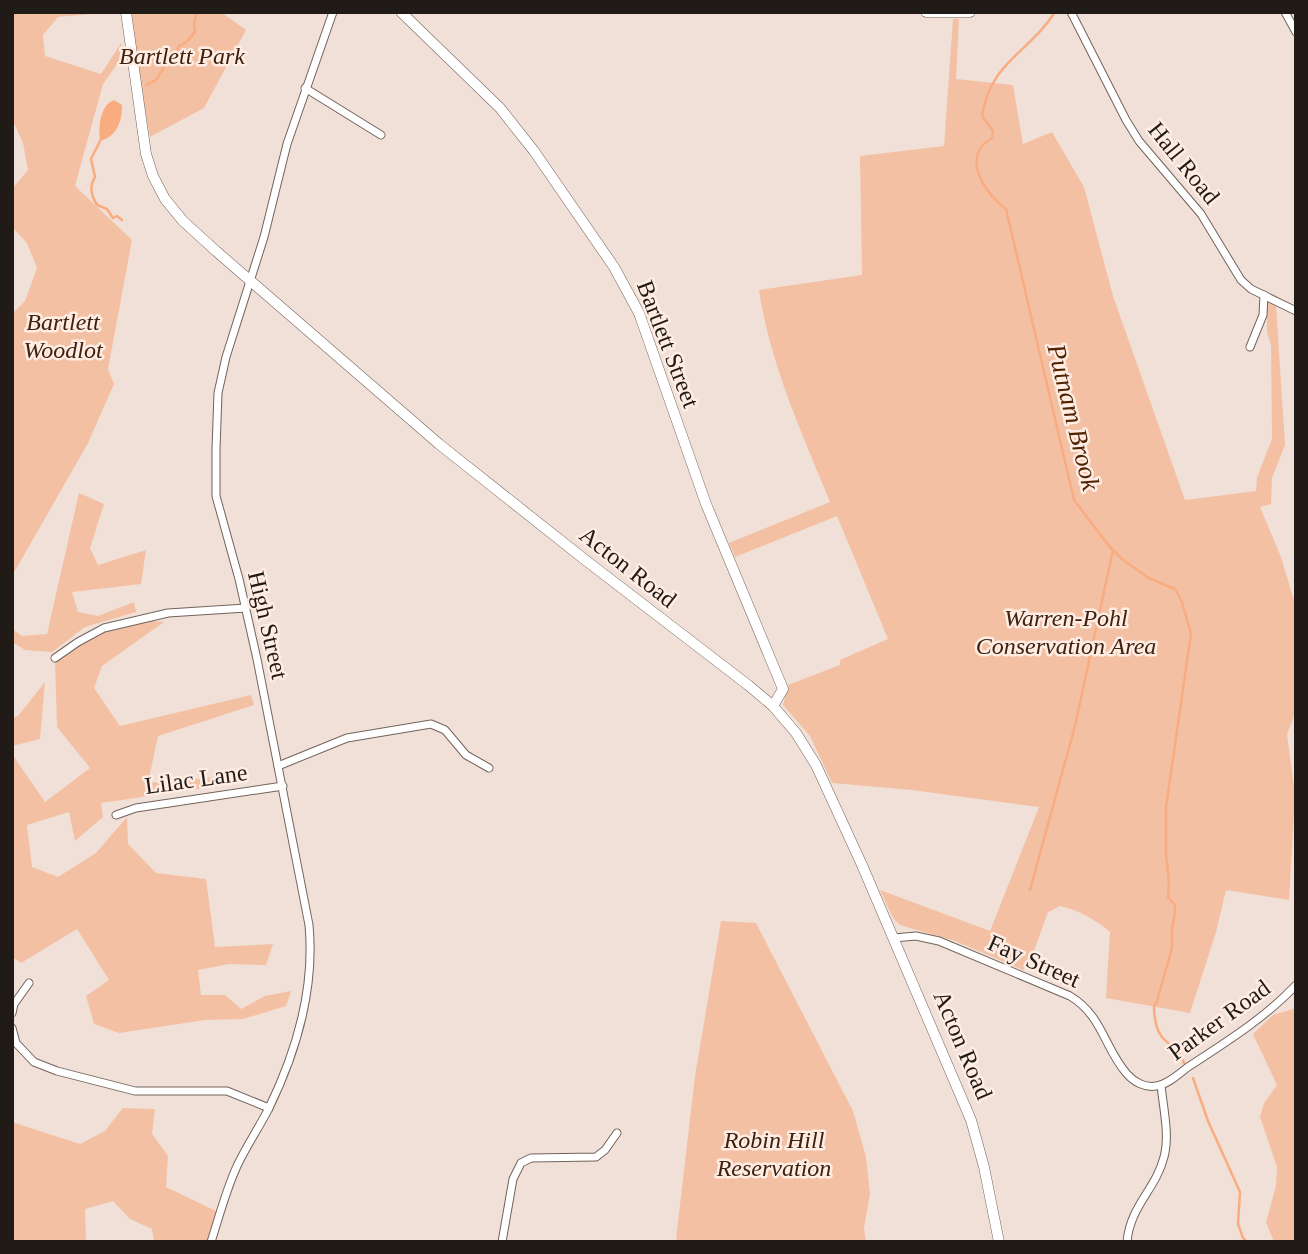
<svg xmlns="http://www.w3.org/2000/svg" width="1308" height="1254" viewBox="0 0 1308 1254" font-family="Georgia,serif">
<style>
.green{fill:#f3c0a4}
.water{fill:#f9ac80}
.lines{fill:none;stroke-linecap:round;stroke-linejoin:round}
.stream{stroke:#f9ac80;stroke-width:2.5}
.street-casing{stroke:#72635b;stroke-width:9}
.secondary-casing{stroke:#72635b;stroke-width:11}
.street{stroke:#fff;stroke-width:7}
.secondary{stroke:#fff;stroke-width:10}
.labels{text-anchor:middle;stroke-width:5;stroke-linejoin:round;paint-order:stroke}
.park-label{font-size:24px;font-style:italic;fill:#3f210e;stroke:#ffede4}
.street-label{font-size:24px;fill:#211b17;stroke:#ffede4}
.water-label{font-size:26px;font-style:italic;fill:#512200;stroke:#ffede4}
</style>
<rect width="100%" height="100%" fill="#f1e0d7"/>
<g class="green">
<polygon points="12,12 113,12 58,17 43,35 45,56 101,74 121,43 123,56 103,84 75,186 132,240 108,369 114,384 88,443 12,576 12,314 25,301 37,268 27,243 12,227 12,189 28,170 23,143 12,119"/>
<polygon points="132,12 221,12 246,30 204,108 150,137 134,47"/>
<path d="M953,19H959L956,79L1013,85L1023,144L1052,132L1084,187L1113,296L1185,500L1256,491L1257,477L1272,439L1271,345L1267,332V302L1276,306L1285,445L1272,478L1271,504L1260,507L1281,557L1296,607V711L1287,734L1295,795L1289,900L1226,890L1216,932L1190,1013L1106,998L1110,932C1095,919 1080,911 1060,906L1048,912L1031,959L1023,970L955,941L900,925L893,918L880,890L990,931L1039,807L912,790L832,783L810,736L783,705L788,685L840,665V660L888,639L837,516L735,557L729,543L830,502C802,433 770,364 759,290L862,275L860,156L944,146Z"/>
<polygon points="79,493 104,504 90,548 98,565 146,550 141,584 72,592 78,612 98,616 134,602 136,612 85,627 52,652 25,650 12,642 12,629 22,636 47,634"/>
<polygon points="140,620 164,622 102,666 94,688 120,726 251,695 254,705 158,736 148,783 242,775 245,782 101,803 103,817 75,841 69,812 27,825 32,867 58,877 96,853 127,817 128,844 156,873 206,879 215,947 273,944 266,965 229,964 198,970 201,995 225,995 241,1009 265,996 291,991 286,1006 243,1019 205,1020 119,1033 94,1024 86,996 109,980 77,929 21,963 12,957 12,754 45,802 90,768 57,727 55,661 104,628"/>
<polygon points="45,682 40,739 12,746 12,718 18,716"/>
<polygon points="721,921 756,923 853,1111 866,1157 870,1194 864,1228 866,1242 684,1242 676,1239 695,1076"/>
<polygon points="1296,1008 1296,1242 1274,1242 1266,1222 1276,1186 1277,1167 1260,1117 1264,1103 1277,1085 1253,1034 1273,1015"/>
<polygon points="123,1108 155,1109 152,1134 168,1156 166,1187 220,1213 211,1242 154,1242 152,1229 130,1219 113,1201 85,1209 86,1242 12,1242 12,1122 80,1144 105,1131"/>
</g>
<path class="water" d="M114,100L122,105C122,122 117,136 100,141C98,127 100,105 114,100Z"/>
<g class="lines">
<g class="stream">
<path d="M1055,12C1029,53 990,62 982,116L993,131L992,138C988,141 982,144 980,149C968,170 990,197 1006,209L1074,500L1109,546L1123,560L1149,578L1175,589L1182,602L1191,634L1166,807V854L1169,882L1168,897L1175,905V911L1172,929V948L1157,1001L1154,1006C1154,1018 1156,1034 1167,1042C1177,1050 1178,1048 1184,1063"/>
<path d="M146,85L156,80L166,64L173,60L179,46C187,42 191,39 195,31L194,24L197,12"/>
<path d="M100,141L91,159L95,177C89,187 91,195 97,205L107,209L113,218L117,216L122,220"/>
<polyline points="1030,890 1075,726 1113,550"/>
<polyline points="1193,1078 1208,1121 1240,1192 1238,1224 1243,1238 1247,1242"/>
</g>
<g class="street-casing">
<g id="street">
<polyline points="1071,12 1126,120 1139,141 1201,214 1241,280 1251,289 1296,311"/>
<polyline points="1285,12 1296,32"/>
<polyline points="305,88 381,135"/>
<polyline points="1250,347 1263,315 1264,295"/>
<polyline points="55,658 78,642 104,628 168,613 246,608"/>
<polyline points="278,766 347,738 431,724 445,730 466,755 489,768"/>
<polyline points="116,815 136,808 283,786"/>
<path d="M894,938L916,936L939,941L1070,996C1103,1016 1104,1048 1127,1074C1134,1082 1145,1088 1156,1086C1167,1085 1179,1074 1188,1067C1226,1042 1265,1018 1296,985"/>
<polyline points="12,1013 14,1004 29,983"/>
<polyline points="12,1028 16,1043 34,1062 57,1071 135,1091 227,1091 269,1108"/>
<path d="M211,1242C219,1217 226,1190 237,1166C246,1147 258,1129 268,1110C296,1053 315,989 309,925L257,659L239,579L216,496V449L218,393L226,357L264,237L287,144L333,12"/>
<polyline points="502,1242 513,1179 521,1163 531,1158 596,1157 605,1150 617,1133"/>
<path d="M1127,1242C1130,1206 1156,1189 1164,1157C1170,1135 1163,1107 1161,1085"/>
</g>
</g>
<g class="secondary-casing">
<g id="secondary">
<polyline points="126,12 146,154 153,176 165,199 183,221 216,251 439,444 584,559 748,685 773,706 796,733 816,765 862,865 971,1120 984,1167 999,1242"/>
<polyline points="401,12 500,108 534,151 614,267 639,313 706,504 783,689 773,706"/>
<polyline points="926,12 970,12"/>
</g>
</g>
<use href="#street" class="street"/>
<use href="#secondary" class="secondary"/>
</g>
<g class="labels">
<g class="park-label">
<text x="182" y="64">Bartlett Park</text>
<text x="63" y="330">Bartlett<tspan x="63" dy="28">Woodlot</tspan></text>
<text x="1066" y="626">Warren-Pohl<tspan x="1066" dy="28">Conservation Area</tspan></text>
<text x="774" y="1148">Robin Hill<tspan x="774" dy="28">Reservation</tspan></text>
</g>
<g class="street-label">
<text transform="translate(1184 163) rotate(51)" y="8">Hall Road</text>
<text transform="translate(668 344) rotate(69)" y="8">Bartlett Street</text>
<text transform="translate(628 567) rotate(38)" y="8">Acton Road</text>
<text transform="translate(268 625) rotate(77)" y="8">High Street</text>
<text transform="translate(196 779) rotate(-8)" y="8">Lilac Lane</text>
<text transform="translate(1034 961) rotate(24)" y="8">Fay Street</text>
<text transform="translate(1219 1020) rotate(-36)" y="8">Parker Road</text>
<text transform="translate(963 1045) rotate(67)" y="8">Acton Road</text>
</g>
<g class="water-label">
<text transform="translate(1074 417) rotate(76)" y="9">Putnam Brook</text>
</g>
</g>
<rect width="1308" height="1254" fill="none" stroke="#211b17" stroke-width="28"/>
</svg>
